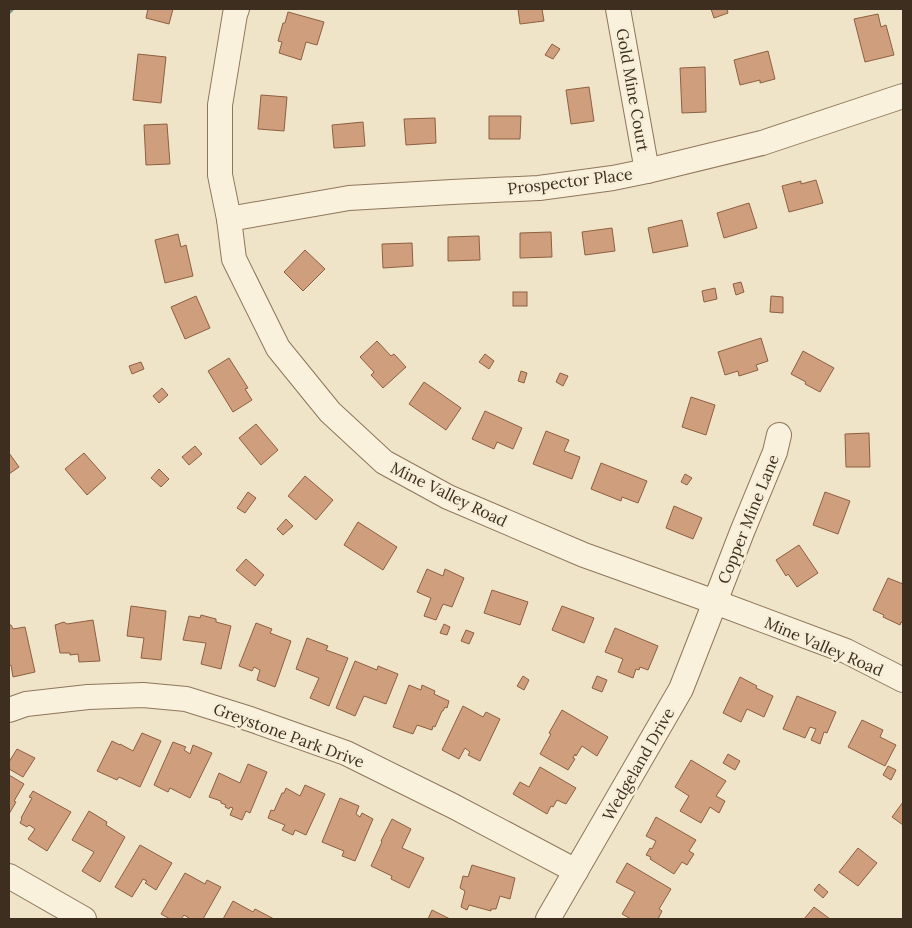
<svg xmlns="http://www.w3.org/2000/svg" width="912" height="928" viewBox="0 0 912 928" font-family="Lora,serif">
<style>
.lines{fill:none;stroke-linecap:round;stroke-linejoin:round}
.stream{stroke:#6f938a;stroke-width:5.5}
.building{fill:#cf9f7d;stroke:#8d5f41}
.minor-casing{stroke:#8d765c;stroke-width:26}
.minor{stroke:#faf1dc;stroke-width:24}
.labels{text-anchor:middle;stroke-width:5;stroke-linejoin:round;paint-order:stroke}
.street-label{font-size:16px;fill:#3d2e20;stroke:#f7eed8}
</style>
<rect width="100%" height="100%" fill="#f0e4c8"/>
<g class="lines">
<polyline class="stream" points="9,11 11,9"/>
</g>
<g class="building">
<polygon points="148,9 173,9 169,24 146,18"/>
<polygon points="518,9 542,9 544,21 520,24"/>
<polygon points="711,9 727,9 728,13 714,18"/>
<polygon points="288,12 324,22 317,45 306,42 301,60 279,53 282,42 278,41 283,23 285,23"/>
<polygon points="878,14 881,27 886,25 894,55 865,62 854,19"/>
<polygon points="552,44 560,49 553,59 545,55"/>
<polygon points="768,51 775,79 760,83 760,80 740,85 734,60"/>
<polygon points="138,54 166,57 161,103 133,100"/>
<polygon points="705,67 706,112 682,113 680,68"/>
<polygon points="589,87 594,121 571,124 566,90"/>
<polygon points="261,95 287,97 284,131 258,129"/>
<polygon points="489,116 521,116 520,139 489,139"/>
<polygon points="435,118 436,143 406,145 404,119"/>
<polygon points="363,122 365,146 334,148 332,125"/>
<polygon points="167,124 170,164 146,165 144,125"/>
<polygon points="816,180 823,203 789,212 782,186 801,181 801,184"/>
<polygon points="749,203 757,228 724,238 717,213"/>
<polygon points="682,220 688,246 653,253 648,228"/>
<polygon points="612,228 615,251 585,255 582,232"/>
<polygon points="551,232 552,257 520,258 520,233"/>
<polygon points="178,234 181,247 186,245 193,276 165,283 155,240"/>
<polygon points="479,236 480,260 448,261 448,237"/>
<polygon points="412,243 413,266 383,268 382,244"/>
<polygon points="305,250 325,269 303,291 284,272"/>
<polygon points="741,282 744,292 736,295 733,284"/>
<polygon points="715,288 717,299 704,302 702,291"/>
<rect x="513" y="292" width="14" height="14"/>
<polygon points="196,296 210,328 185,339 171,307"/>
<polygon points="771,296 783,297 783,313 770,312"/>
<polygon points="761,338 768,361 756,365 758,370 739,376 738,371 725,375 718,352"/>
<polygon points="377,341 391,356 394,354 406,367 383,388 371,375 374,372 360,357"/>
<polygon points="803,351 834,368 820,392 805,384 806,382 791,374"/>
<polygon points="485,354 494,361 489,369 479,362"/>
<polygon points="229,358 248,388 245,389 252,400 233,412 208,371"/>
<polygon points="141,362 144,369 132,374 129,366"/>
<polygon points="521,371 527,373 524,383 518,381"/>
<polygon points="560,373 568,376 563,386 556,382"/>
<polygon points="424,382 461,408 446,430 409,404"/>
<polygon points="162,388 168,395 159,403 153,396"/>
<polygon points="691,397 715,405 706,435 682,427"/>
<polygon points="485,411 522,428 513,449 497,442 494,449 472,439"/>
<polygon points="256,424 278,450 261,465 239,438"/>
<polygon points="546,431 569,440 564,451 580,457 572,479 533,464"/>
<polygon points="869,433 870,467 846,467 845,434"/>
<polygon points="195,446 202,454 189,465 182,457"/>
<polygon points="9,453 19,467 9,474"/>
<polygon points="84,453 106,478 87,495 65,469"/>
<polygon points="601,463 647,481 638,503 622,497 621,501 591,489"/>
<polygon points="159,469 169,479 161,487 151,478"/>
<polygon points="685,474 692,478 687,485 681,482"/>
<polygon points="305,476 333,500 316,520 288,496"/>
<polygon points="248,492 256,498 245,513 237,508"/>
<polygon points="825,492 850,501 838,534 813,525"/>
<polygon points="674,506 702,518 693,539 666,528"/>
<polygon points="286,519 293,526 283,535 277,529"/>
<polygon points="358,522 397,547 383,570 344,545"/>
<polygon points="799,545 818,573 797,587 788,574 786,576 776,560"/>
<polygon points="246,559 264,575 255,586 236,570"/>
<polygon points="427,569 443,576 445,569 464,578 452,607 443,604 436,620 424,616 431,598 417,592"/>
<polygon points="888,578 903,584 903,623 901,622 900,625 883,617 884,615 873,610"/>
<polygon points="492,590 528,602 520,625 484,613"/>
<polygon points="131,606 166,611 161,660 141,658 144,638 127,636"/>
<polygon points="562,606 594,618 584,643 552,630"/>
<polygon points="201,615 216,619 216,622 231,626 221,669 201,664 206,643 183,640 189,616 200,618"/>
<polygon points="93,620 100,661 79,662 78,654 70,655 70,653 60,653 55,625 64,622 67,624"/>
<polygon points="256,623 272,629 270,633 291,641 275,687 257,680 260,670 254,667 252,671 239,666"/>
<polygon points="444,624 450,627 447,635 440,633"/>
<polygon points="9,625 11,625 13,629 25,627 35,672 13,677 11,665 9,666"/>
<polygon points="615,628 658,646 648,670 640,667 639,670 636,669 633,678 618,672 623,659 605,652"/>
<polygon points="466,630 474,633 469,644 461,641"/>
<polygon points="307,638 328,646 326,650 348,658 329,706 310,698 319,678 296,669"/>
<polygon points="355,661 377,670 378,666 398,674 386,704 364,696 355,716 336,708"/>
<polygon points="523,676 529,680 524,690 517,686"/>
<polygon points="597,676 607,680 602,692 592,688"/>
<polygon points="740,677 757,686 756,688 773,696 764,717 747,709 741,722 723,713"/>
<polygon points="409,685 421,690 422,685 435,691 434,694 449,701 447,708 445,707 443,711 442,711 435,727 433,726 432,730 417,725 413,734 393,727"/>
<polygon points="797,696 836,712 827,733 824,732 820,744 811,740 816,729 810,727 805,738 783,729"/>
<polygon points="463,706 483,717 486,712 500,719 480,761 468,755 470,752 465,748 459,759 442,750"/>
<polygon points="562,710 608,737 597,756 582,746 576,756 575,754 573,758 575,759 568,770 540,754 551,734 549,733"/>
<polygon points="862,720 883,730 880,737 896,745 885,766 848,747"/>
<polygon points="142,733 161,741 140,787 119,777 117,780 97,771 112,741 120,745 120,744 133,751"/>
<polygon points="173,742 186,747 184,750 190,754 193,745 212,753 190,798 170,788 168,792 154,785"/>
<polygon points="17,749 35,758 23,777 9,769 9,762"/>
<polygon points="728,754 740,761 735,770 723,763"/>
<polygon points="691,760 726,781 716,796 725,801 719,813 710,807 701,823 680,811 689,796 675,787"/>
<polygon points="248,764 267,772 250,813 246,811 242,820 230,815 233,808 230,807 229,809 225,807 226,805 221,803 221,801 209,797 219,773 240,783"/>
<polygon points="888,766 896,770 891,780 883,775"/>
<polygon points="540,767 576,788 566,804 557,800 553,807 551,806 547,814 513,794 520,782 529,787"/>
<polygon points="9,775 24,784 14,801 16,802 9,814"/>
<polygon points="305,785 325,794 306,835 295,830 293,835 282,830 285,825 268,818 271,810 274,811 282,793 284,793 286,788 300,796"/>
<polygon points="33,791 71,812 47,851 28,839 35,829 29,825 27,827 20,823 22,819 21,818 32,798 29,797"/>
<polygon points="340,798 359,806 356,814 360,817 362,813 373,819 355,861 342,856 344,851 322,842"/>
<polygon points="903,802 903,825 892,817"/>
<polygon points="89,811 107,822 106,825 125,837 100,882 82,871 94,852 72,840"/>
<polygon points="656,817 696,840 689,851 694,854 687,865 682,862 674,874 650,859 651,857 646,855 650,848 652,849 656,841 646,836"/>
<polygon points="392,819 411,829 402,848 424,858 409,888 391,879 392,876 371,866 382,842 381,841"/>
<polygon points="140,845 172,863 156,890 145,883 147,881 143,879 132,897 115,887"/>
<polygon points="858,848 877,863 858,886 839,872"/>
<polygon points="627,863 671,889 659,909 662,911 658,919 631,919 622,914 635,892 616,882"/>
<polygon points="472,865 515,878 510,899 500,896 496,909 491,909 491,911 469,905 467,910 461,907 465,891 460,888 463,876 468,877"/>
<polygon points="185,873 205,884 207,880 221,887 203,919 188,919 189,918 184,915 181,919 170,919 161,914"/>
<polygon points="819,884 828,892 823,898 814,890"/>
<polygon points="233,901 253,912 255,909 274,919 223,919"/>
<polygon points="814,907 830,919 804,919"/>
<polygon points="432,910 450,919 428,919"/>
</g>
<g class="lines">
<g class="minor-casing">
<g id="minor">
<polyline points="237,9 235,14 220,105 220,175 229,219 234,259 278,348 330,412 384,462 448,497 584,555 715,602 846,651 903,680"/>
<polyline points="618,9 647,171"/>
<polyline points="229,219 349,198 452,192 539,188 613,178 647,171 762,143 903,96"/>
<polyline points="9,710 26,704 88,697 143,695 186,699 250,719 346,753 453,806 576,871"/>
<polyline points="9,876 84,919"/>
<polyline points="548,919 681,689 708,620 742,532 775,452 779,435"/>
</g>
</g>
<use href="#minor" class="minor"/>
</g>
<g class="labels">
<g class="street-label">
<text transform="translate(633 90) rotate(80)" y="6">Gold Mine Court</text>
<text transform="translate(570 181) rotate(-7)" y="6">Prospector Place</text>
<text transform="translate(449 494) rotate(26)" y="6">Mine Valley Road</text>
<text transform="translate(748 519) rotate(-68)" y="6">Copper Mine Lane</text>
<text transform="translate(824 646) rotate(23)" y="6">Mine Valley Road</text>
<text transform="translate(289 735) rotate(20)" y="6">Greystone Park Drive</text>
<text transform="translate(638 764) rotate(-60)" y="6">Wedgeland Drive</text>
</g>
</g>
<rect width="912" height="928" fill="none" stroke="#3d2e20" stroke-width="20"/>
</svg>
